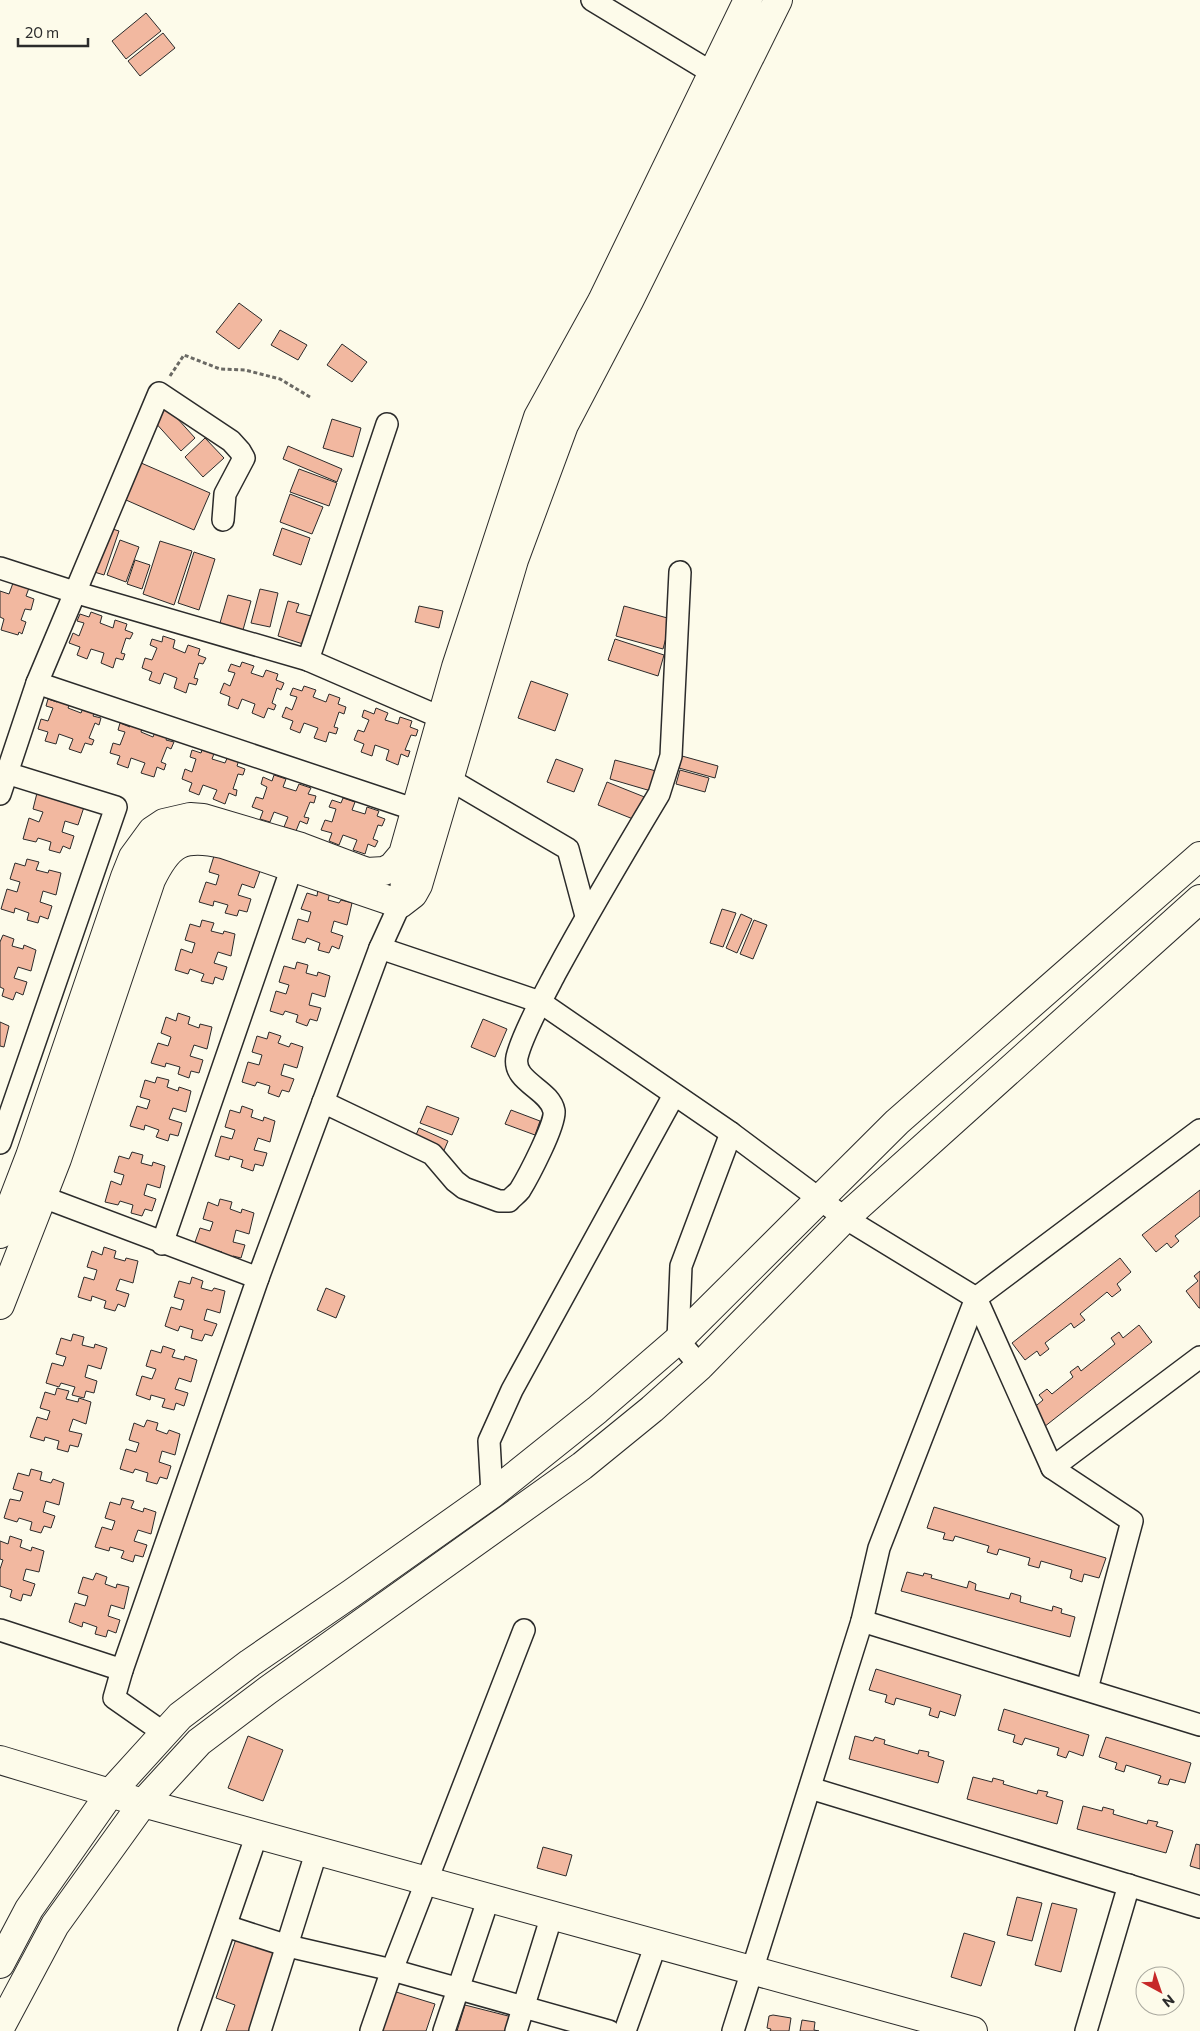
<svg xmlns="http://www.w3.org/2000/svg" width="1200" height="2031" viewBox="0 0 1200 2031" font-family="Commissioner,sans-serif">
<style>
.building{fill:#f2b8a0;stroke:#2b2b2b}
.lines{fill:none;stroke-linecap:round;stroke-linejoin:round}
.street-casing{stroke:#2b2b2b;stroke-width:24}
.secondary-casing{stroke:#2b2b2b;stroke-width:30}
.path{stroke:#6a6964;stroke-width:3;stroke-dasharray:4 2.5;stroke-linecap:butt}
.street{stroke:#fdfbea;stroke-width:21}
.secondary{stroke:#fdfbea;stroke-width:28}
</style>
<rect width="100%" height="100%" fill="#fdfbea"/>
<g class="building">
<polygon points="146,13 161,31 126,59 112,41"/>
<polygon points="163,33 175,48 140,76 128,61"/>
<polygon points="239,303 262,320 239,349 216,332"/>
<polygon points="280,330 307,345 298,360 271,345"/>
<polygon points="342,344 367,362 352,382 327,365"/>
<polygon points="167,407 195,438 181,451 153,420"/>
<polygon points="332,419 361,428 353,457 323,448"/>
<polygon points="205,438 224,458 203,477 185,457"/>
<polygon points="288,446 342,469 337,482 283,459"/>
<polygon points="132,459 210,493 194,530 117,496"/>
<polygon points="299,469 337,483 329,506 290,492"/>
<polygon points="290,494 323,507 312,534 280,522"/>
<polygon points="103,526 119,531 104,575 88,570"/>
<polygon points="282,528 310,538 301,565 273,555"/>
<polygon points="120,540 139,547 126,582 107,575"/>
<polygon points="160,541 192,551 174,605 143,594"/>
<polygon points="194,552 215,559 199,610 178,603"/>
<polygon points="135,560 150,565 142,589 127,584"/>
<polygon points="13,583 29,588 26,596 34,599 31,610 25,609 21,620 26,622 22,634 19,632 18,635 1,630 4,619 0,617 0,591 9,594"/>
<polygon points="260,589 278,593 270,627 251,623"/>
<polygon points="228,595 251,601 243,630 220,623"/>
<polygon points="288,601 299,604 296,612 311,616 303,644 278,636"/>
<polygon points="419,606 443,611 439,628 415,622"/>
<polygon points="624,606 671,619 663,649 616,636"/>
<polygon points="91,612 102,616 100,623 113,628 115,620 127,624 125,630 133,633 130,639 126,638 121,653 125,654 123,660 116,658 113,668 101,663 104,653 91,649 87,659 77,655 80,647 69,643 73,633 79,636 84,623 77,621 80,614 89,617"/>
<polygon points="163,636 175,640 173,648 185,653 188,645 200,649 198,655 206,658 203,664 199,663 194,678 198,679 196,685 189,683 186,693 174,688 177,678 164,673 160,684 149,680 152,672 142,668 145,658 152,660 157,648 150,645 152,639 162,642"/>
<polygon points="615,639 664,655 658,676 608,660"/>
<polygon points="242,662 254,666 251,673 263,677 266,670 278,674 276,680 284,683 281,690 277,688 272,703 276,705 274,710 268,708 264,718 252,713 255,704 242,699 238,709 228,705 230,697 220,693 224,683 230,686 235,673 228,671 231,664 240,667"/>
<polygon points="531,681 568,694 555,731 518,718"/>
<polygon points="304,686 316,690 313,697 326,702 329,694 340,698 338,704 346,707 344,714 339,712 334,727 338,728 336,734 329,732 326,742 314,738 318,728 304,723 300,733 290,729 293,721 282,717 286,707 292,710 297,697 290,695 293,688 302,691"/>
<polygon points="59,697 71,701 68,708 81,713 84,706 96,710 93,716 101,718 99,725 95,723 89,738 94,740 92,745 85,743 81,753 69,749 73,739 59,734 56,744 45,741 48,732 38,729 41,719 48,721 53,708 46,706 48,699 57,702"/>
<polygon points="376,708 388,713 385,720 398,724 400,717 412,721 410,727 418,730 416,736 411,735 405,750 410,751 408,757 401,754 398,765 386,760 389,750 375,745 372,756 361,752 364,744 354,740 358,730 364,732 369,720 362,717 364,710 374,714"/>
<polygon points="131,721 143,725 141,732 153,737 156,730 168,734 166,740 174,742 171,749 167,747 161,762 166,764 164,770 157,767 154,777 141,773 145,763 131,758 128,768 117,764 120,756 110,753 113,743 120,745 125,732 118,730 120,723 130,727"/>
<polygon points="203,747 215,751 212,759 225,763 228,756 239,760 237,766 245,769 243,775 238,774 233,789 237,790 236,796 229,793 225,804 213,799 217,790 203,785 199,795 189,791 192,783 182,779 185,769 192,772 196,759 190,757 192,750 201,753"/>
<polygon points="682,756 718,766 715,778 679,768"/>
<polygon points="556,759 583,769 574,792 547,782"/>
<polygon points="615,760 656,771 651,791 610,779"/>
<polygon points="680,770 709,778 705,792 676,784"/>
<polygon points="274,775 286,779 283,787 296,791 299,784 311,788 308,794 316,796 314,803 310,802 304,817 309,818 307,824 300,821 296,831 284,827 288,817 274,812 270,822 260,819 263,811 252,807 256,797 263,799 267,787 261,784 263,777 272,781"/>
<polygon points="607,782 647,798 638,821 598,805"/>
<polygon points="37,793 84,807 78,825 65,821 62,832 74,836 70,849 63,846 60,853 49,850 51,842 38,838 36,842 23,839 29,818 39,822 43,812 33,809"/>
<polygon points="343,798 355,802 352,810 365,814 367,807 379,811 377,816 385,819 382,826 378,825 373,839 378,841 375,847 368,844 365,854 353,850 357,840 343,835 339,845 329,841 332,833 321,830 325,820 332,822 336,809 329,807 332,800 341,803"/>
<polygon points="226,852 237,856 235,863 247,867 248,863 260,871 254,888 242,884 238,895 251,899 247,912 239,910 237,916 225,913 228,905 214,901 213,906 199,902 206,882 216,885 219,875 209,872 214,856 224,859"/>
<polygon points="27,859 39,862 36,870 48,873 49,870 61,873 56,895 43,891 40,902 52,906 48,919 40,916 38,923 27,920 29,913 15,908 14,913 1,909 7,889 17,892 20,882 10,879 15,863 25,866"/>
<polygon points="318,889 330,892 328,900 339,903 341,900 352,903 347,925 334,921 331,932 343,936 339,949 332,946 329,953 318,950 320,943 307,938 305,943 292,939 298,919 308,922 311,912 301,909 307,893 317,896"/>
<polygon points="722,909 736,913 723,947 710,943"/>
<polygon points="741,914 752,919 737,953 726,948"/>
<polygon points="202,920 214,923 211,931 223,934 224,931 235,934 231,956 218,952 214,963 227,967 223,980 215,977 213,984 201,981 204,974 190,969 188,974 175,970 181,949 192,953 195,943 185,940 190,924 200,927"/>
<polygon points="754,920 767,925 753,959 740,954"/>
<polygon points="3,935 14,939 12,946 23,949 24,945 36,950 31,971 18,967 14,978 27,982 23,995 16,992 13,1000 2,996 4,989 0,987 0,942"/>
<polygon points="297,962 308,965 306,973 317,976 318,972 330,976 325,997 312,993 309,1005 321,1008 317,1021 310,1019 307,1026 296,1022 298,1015 285,1011 283,1015 270,1011 276,991 286,994 289,985 279,982 284,966 295,969"/>
<polygon points="178,1013 190,1017 188,1024 199,1028 200,1024 212,1027 207,1049 194,1045 190,1056 203,1060 199,1073 191,1071 189,1078 178,1074 180,1067 166,1063 165,1067 151,1063 158,1043 168,1046 171,1037 161,1033 166,1017 176,1021"/>
<polygon points="483,1019 507,1029 495,1057 471,1047"/>
<polygon points="0,1022 9,1026 4,1047 0,1046"/>
<polygon points="269,1032 281,1036 278,1043 289,1047 291,1043 303,1047 297,1068 284,1064 281,1075 294,1079 289,1092 282,1090 279,1097 268,1093 270,1086 257,1082 255,1086 242,1082 248,1062 259,1065 262,1055 252,1052 257,1036 267,1039"/>
<polygon points="157,1077 169,1080 167,1087 178,1091 179,1087 191,1091 186,1112 173,1108 169,1119 182,1123 178,1136 170,1134 168,1141 156,1137 159,1130 145,1125 144,1130 130,1126 137,1106 147,1109 150,1100 140,1097 145,1080 155,1083"/>
<polygon points="242,1106 253,1110 251,1117 263,1121 264,1117 275,1121 270,1142 258,1138 254,1150 267,1153 263,1166 255,1164 253,1171 241,1167 243,1160 230,1156 229,1160 215,1156 221,1136 232,1139 235,1130 225,1127 230,1110 240,1113"/>
<polygon points="427,1106 459,1118 452,1135 420,1123"/>
<polygon points="511,1110 540,1121 535,1135 505,1124"/>
<polygon points="419,1128 448,1141 442,1155 413,1142"/>
<polygon points="132,1152 143,1155 141,1163 152,1166 153,1162 165,1166 160,1188 147,1184 144,1195 156,1199 152,1211 145,1209 142,1216 131,1213 133,1205 120,1201 118,1205 105,1202 111,1181 121,1185 124,1175 114,1172 119,1156 129,1159"/>
<polygon points="1200,1190 1200,1216 1175,1236 1179,1241 1171,1248 1167,1243 1156,1252 1142,1235"/>
<polygon points="220,1199 232,1202 230,1209 241,1213 242,1209 254,1213 249,1234 236,1230 233,1242 245,1245 241,1258 233,1256 231,1263 220,1259 222,1252 208,1248 193,1248 200,1228 210,1231 213,1222 203,1219 208,1202 218,1206"/>
<polygon points="104,1247 116,1251 114,1258 125,1261 126,1258 138,1261 133,1283 120,1279 116,1290 129,1294 125,1307 118,1304 115,1311 104,1308 106,1301 92,1296 91,1301 78,1297 84,1277 94,1280 97,1270 87,1267 92,1251 102,1255"/>
<polygon points="1120,1258 1131,1272 1117,1284 1121,1290 1112,1297 1107,1292 1080,1314 1085,1320 1074,1328 1071,1323 1045,1343 1049,1349 1040,1356 1037,1351 1025,1360 1012,1343"/>
<polygon points="1200,1271 1200,1308 1199,1308 1186,1291 1198,1281 1194,1276"/>
<polygon points="192,1277 203,1281 201,1288 212,1291 214,1288 225,1291 220,1313 207,1309 204,1320 217,1324 212,1336 205,1334 202,1341 191,1338 193,1330 180,1326 178,1331 165,1326 171,1307 181,1310 184,1300 174,1297 179,1281 190,1284"/>
<polygon points="326,1288 345,1296 336,1318 317,1310"/>
<polygon points="1139,1325 1152,1342 1044,1427 1031,1410 1043,1400 1039,1395 1047,1389 1052,1394 1073,1377 1070,1372 1078,1366 1081,1371 1115,1344 1111,1338 1119,1332 1123,1338"/>
<polygon points="73,1334 84,1337 82,1345 94,1348 95,1344 107,1348 101,1369 88,1365 85,1377 97,1381 94,1393 86,1391 84,1398 72,1395 75,1387 61,1383 59,1387 46,1383 52,1363 63,1366 66,1357 56,1354 61,1338 71,1341"/>
<polygon points="163,1346 175,1350 172,1357 184,1360 185,1356 197,1360 191,1382 179,1378 175,1389 188,1393 184,1406 176,1403 174,1410 162,1407 165,1399 151,1395 150,1400 136,1395 142,1376 152,1379 156,1369 146,1366 151,1350 161,1353"/>
<polygon points="57,1388 69,1391 66,1399 78,1402 79,1398 91,1402 86,1424 73,1419 69,1431 82,1434 78,1447 70,1445 68,1452 57,1449 59,1441 45,1437 44,1441 30,1437 37,1417 47,1420 50,1411 40,1408 45,1392 55,1395"/>
<polygon points="147,1420 158,1423 156,1430 167,1434 169,1430 180,1434 175,1455 162,1451 159,1462 171,1466 167,1479 160,1477 157,1484 146,1481 148,1473 135,1469 133,1473 120,1469 126,1449 136,1452 139,1443 129,1440 134,1423 144,1427"/>
<polygon points="31,1469 42,1472 40,1480 51,1483 53,1479 64,1483 59,1505 46,1501 43,1512 55,1516 51,1528 44,1526 41,1533 30,1530 32,1522 19,1518 17,1522 4,1518 10,1499 20,1501 23,1492 13,1489 18,1473 29,1476"/>
<polygon points="122,1498 134,1501 131,1508 143,1512 144,1508 156,1512 151,1534 138,1530 134,1541 147,1545 143,1557 135,1555 133,1562 121,1558 124,1551 110,1547 109,1551 95,1547 102,1527 112,1530 115,1521 105,1518 110,1502 120,1505"/>
<polygon points="934,1507 1106,1558 1099,1578 1084,1574 1082,1582 1070,1578 1072,1570 1041,1561 1039,1568 1028,1565 1030,1558 999,1549 997,1555 987,1552 989,1546 955,1536 953,1541 943,1539 945,1533 927,1528"/>
<polygon points="10,1536 22,1540 20,1547 31,1551 32,1547 44,1551 39,1572 26,1569 23,1580 35,1584 31,1596 23,1594 21,1601 10,1597 12,1590 0,1586 0,1569 3,1560 0,1559 0,1541 8,1544"/>
<polygon points="907,1572 923,1576 924,1573 932,1575 931,1578 967,1588 969,1581 976,1584 975,1590 1009,1599 1011,1593 1021,1596 1020,1602 1052,1611 1053,1606 1062,1609 1061,1613 1075,1617 1070,1637 901,1591"/>
<polygon points="96,1573 107,1577 105,1584 116,1588 117,1584 129,1587 124,1609 111,1605 108,1616 120,1620 116,1633 108,1630 106,1637 95,1634 97,1627 83,1622 82,1627 69,1622 75,1603 85,1606 88,1596 78,1593 83,1577 93,1580"/>
<polygon points="876,1669 961,1695 955,1716 940,1711 938,1718 929,1715 931,1708 896,1698 894,1705 885,1702 887,1695 869,1690"/>
<polygon points="1004,1709 1089,1735 1083,1756 1069,1751 1066,1758 1057,1755 1059,1748 1025,1738 1022,1745 1013,1742 1015,1735 998,1730"/>
<polygon points="248,1736 283,1750 263,1801 228,1788"/>
<polygon points="855,1736 873,1741 875,1737 885,1740 884,1744 918,1754 919,1750 929,1752 928,1756 944,1761 938,1783 849,1759"/>
<polygon points="1106,1737 1191,1763 1185,1783 1170,1779 1168,1785 1158,1783 1161,1776 1126,1765 1124,1772 1115,1769 1117,1763 1099,1757"/>
<polygon points="973,1777 992,1782 993,1778 1004,1781 1003,1784 1037,1794 1038,1790 1048,1792 1046,1796 1063,1801 1057,1824 967,1799"/>
<polygon points="1083,1806 1102,1811 1103,1807 1114,1810 1113,1814 1147,1824 1148,1820 1158,1822 1156,1826 1173,1831 1166,1853 1077,1829"/>
<polygon points="1196,1844 1200,1845 1200,1869 1190,1866"/>
<polygon points="543,1847 572,1855 566,1876 537,1868"/>
<polygon points="1017,1897 1042,1903 1032,1941 1007,1935"/>
<polygon points="1052,1903 1077,1909 1061,1972 1035,1965"/>
<polygon points="238,1933 283,1949 254,2031 226,2031 235,2005 216,1998"/>
<polygon points="964,1933 995,1942 981,1986 951,1977"/>
<polygon points="393,1991 435,2004 426,2031 380,2031"/>
<polygon points="465,2005 516,2018 512,2031 457,2031"/>
<polygon points="773,2015 791,2018 789,2031 770,2031 771,2029 767,2028 769,2016"/>
<polygon points="802,2020 815,2022 814,2030 819,2031 800,2031"/>
</g>
<g class="lines">
<g class="street-casing">
<g id="street">
<polyline points="592,0 724,80"/>
<polyline points="0,568 74,592 308,660 442,718"/>
<polyline points="308,660 387,424"/>
<polyline points="37,683 416,810"/>
<polyline points="0,771 116,807 0,1143"/>
<polyline points="449,779 568,849 586,916"/>
<polyline points="0,794 37,683 159,393 231,441 240,451 244,458 225,494 223,520"/>
<polyline points="380,948 540,1002 731,1133 845,1218 976,1298 1052,1468"/>
<path d="M323,1102L432,1154L455,1181L464,1188L499,1201H509C512,1197 517,1194 520,1190C528,1177 556,1124 554,1111C550,1089 512,1082 517,1057C522,1035 544,995 555,974C588,913 623,854 659,794L671,756L680,572"/>
<polyline points="43,1197 258,1278"/>
<polyline points="162,1244 292,867"/>
<polyline points="700,1366 678,1340 681,1266 731,1133"/>
<polyline points="492,1494 489,1441 512,1390 674,1095"/>
<polyline points="862,1621 1200,1725"/>
<polyline points="0,1630 122,1670 258,1278 380,948 400,904 403,854"/>
<polyline points="122,1670 114,1698 164,1733"/>
<polyline points="1087,1689 1132,1521 1052,1468 1200,1357"/>
<polyline points="810,1788 1200,1907"/>
<polyline points="226,1926 288,1946 392,1970 609,2031"/>
<polyline points="189,2031 257,1834"/>
<polyline points="260,2031 317,1850"/>
<polyline points="371,2031 392,1970 524,1630"/>
<polyline points="444,2031 489,1897"/>
<polyline points="516,2031 552,1915"/>
<polyline points="625,2031 656,1944"/>
<polyline points="733,2031 862,1621 879,1548 976,1298 1200,1130"/>
<polyline points="1086,2031 1129,1885"/>
</g>
</g>
<g class="secondary-casing">
<g id="secondary">
<polyline points="0,1234 30,1156 125,877 133,857 152,831 164,823 190,817 203,818 301,847 367,872 384,871 392,867 403,854 456,667 538,417 602,301 748,0"/>
<path d="M0,1305L57,1159L151,880C169,843 182,835 223,844L400,904L413,894L418,885L514,560L564,425L629,301L778,0"/>
<polyline points="0,1760 143,1803 973,2031"/>
<polyline points="0,1964 29,1909 111,1792 180,1716 250,1663 352,1593 492,1494 597,1410 678,1340 897,1122 1200,856"/>
<polyline points="0,2028 55,1925 143,1803 199,1742 268,1690 582,1466 652,1409 700,1366 845,1218 1200,899"/>
</g>
</g>
<polyline class="path" points="170,376 184,355 220,369 245,370 280,379 310,397"/>
<use href="#street" class="street"/>
<use href="#secondary" class="secondary"/>
</g>
<g transform="translate(1160 1991) rotate(140)"><circle r="24" fill="#fdfbea" stroke="#a9a89e"/>
<path d="M0-4L9 19L0 12L-9 19Z" fill="#c62828"/>
<text y="-8" font-size="14" font-weight="bold" text-anchor="middle" fill="#2b2b2b">N</text>
</g>
<path d="M18 38v8h70v-8" fill="none" stroke="#2b2b2b" stroke-width="2.5"/>
<text x="25" y="38" font-size="15" fill="#2b2b2b" stroke="#fdfbea" stroke-width="4" paint-order="stroke">20 m</text>
</svg>
